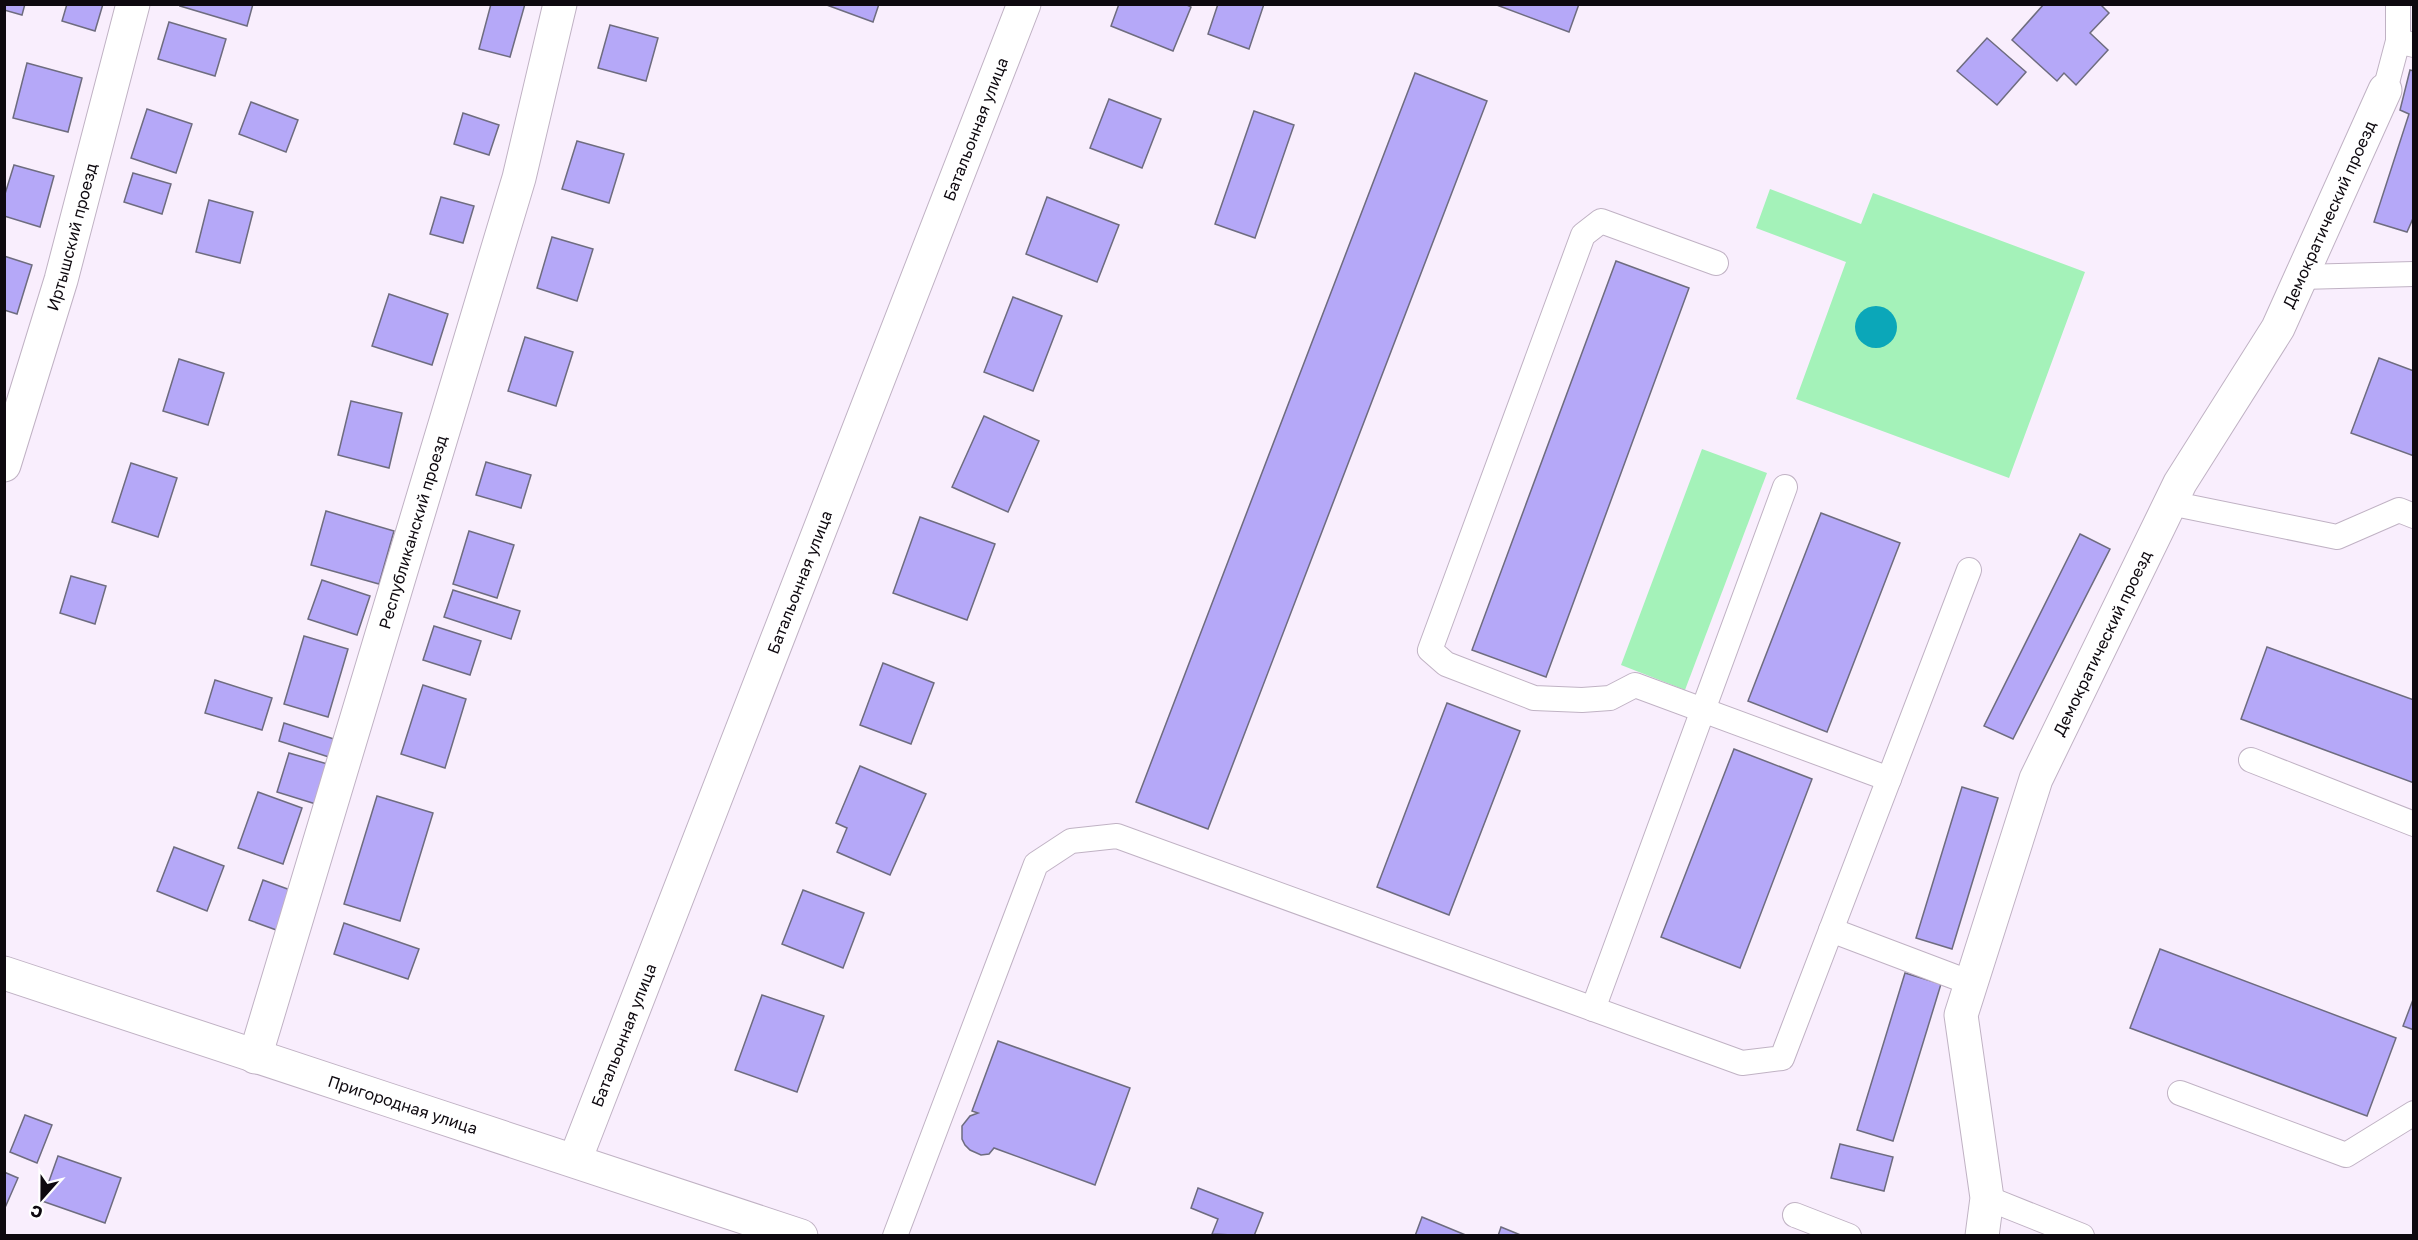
<svg xmlns="http://www.w3.org/2000/svg" width="2418" height="1240" viewBox="0 0 2418 1240" font-family="'Golos Text',sans-serif">
<style>
.green{fill:#a4f2b9}
.water{fill:#0ba7b9}
.building{fill:#b5a8f8;stroke:#6e6c7f;stroke-width:1.5}
.lines{fill:none;stroke-linecap:round;stroke-linejoin:round}
.lane-casing{stroke:#c0b2c4;stroke-width:26}
.street-casing{stroke:#c0b2c4;stroke-width:35}
.secondary-casing{stroke:#c0b2c4;stroke-width:35}
.lane{stroke:#fff;stroke-width:24}
.street{stroke:#fff;stroke-width:33}
.secondary{stroke:#fff;stroke-width:33}
.labels{text-anchor:middle;stroke-width:5;stroke-linejoin:round;paint-order:stroke}
.street-label{font-size:16px;fill:#0e090f;stroke:#fff}
</style>
<rect width="100%" height="100%" fill="#f9eefd"/>
<g class="green">
<polygon points="1770,189 1861,224 1873,193 2085,272 2009,478 1796,399 1846,262 1756,228"/>
<polygon points="1702,449 1767,473 1685,690 1621,665"/>
</g>
<circle class="water" cx="1876" cy="327" r="21"/>
<g class="building">
<polygon points="4,4 25,4 22,15 4,10"/>
<polygon points="67,4 103,4 95,31 62,21"/>
<polygon points="181,4 253,4 247,26 180,6"/>
<polygon points="491,4 525,4 510,57 479,49"/>
<polygon points="824,4 879,4 873,22"/>
<polygon points="1119,4 1185,4 1191,7 1173,51 1111,26"/>
<polygon points="1218,4 1264,4 1249,49 1208,34"/>
<polygon points="1494,4 1579,4 1569,32"/>
<polygon points="2044,4 2100,4 2109,13 2090,33 2108,50 2076,85 2064,73 2057,81 2012,40"/>
<polygon points="169,22 226,39 215,76 158,59"/>
<polygon points="610,25 658,38 646,81 598,68"/>
<polygon points="1987,38 2026,72 1997,105 1957,71"/>
<polygon points="27,63 82,78 68,132 13,118"/>
<polygon points="2410,70 2414,71 2414,216 2407,232 2374,222 2409,114 2400,110"/>
<polygon points="1415,73 1487,101 1208,829 1136,802"/>
<polygon points="1109,99 1161,119 1142,168 1090,148"/>
<polygon points="251,102 298,120 286,152 239,134"/>
<polygon points="147,109 192,124 176,173 131,158"/>
<polygon points="1254,111 1294,125 1255,238 1215,224"/>
<polygon points="463,113 499,125 489,155 454,144"/>
<polygon points="577,141 624,154 609,203 562,189"/>
<polygon points="14,165 54,176 40,227 4,216 4,197"/>
<polygon points="133,173 171,184 162,214 124,202"/>
<polygon points="441,197 474,206 463,243 430,234"/>
<polygon points="1047,197 1119,225 1097,282 1026,254"/>
<polygon points="209,200 253,212 240,263 196,252"/>
<polygon points="552,237 593,249 577,301 537,288"/>
<polygon points="4,256 32,265 17,314 4,310"/>
<polygon points="1616,261 1689,288 1546,677 1472,650"/>
<polygon points="389,294 448,314 432,365 372,346"/>
<polygon points="1013,297 1062,316 1033,391 984,372"/>
<polygon points="525,337 573,352 556,406 508,391"/>
<polygon points="2379,358 2414,371 2414,456 2351,433"/>
<polygon points="179,359 224,373 208,425 163,411"/>
<polygon points="351,401 402,413 389,468 338,455"/>
<polygon points="984,416 1039,441 1008,512 952,487"/>
<polygon points="486,462 531,475 521,508 476,495"/>
<polygon points="131,463 177,478 158,537 112,522"/>
<polygon points="326,511 394,531 379,584 311,565"/>
<polygon points="1821,513 1900,543 1827,732 1748,701"/>
<polygon points="920,517 995,544 967,620 893,593"/>
<polygon points="469,531 514,545 497,598 453,584"/>
<polygon points="2080,534 2110,549 2013,739 1984,726"/>
<polygon points="71,576 106,586 95,624 60,613"/>
<polygon points="322,580 370,596 357,635 308,619"/>
<polygon points="453,590 520,611 511,639 444,617"/>
<polygon points="434,626 481,641 470,675 423,660"/>
<polygon points="304,636 348,649 328,717 284,704"/>
<polygon points="2267,647 2414,700 2414,783 2241,719"/>
<polygon points="883,663 934,683 911,744 860,725"/>
<polygon points="215,680 272,698 262,730 205,713"/>
<polygon points="423,685 466,699 445,768 401,754"/>
<polygon points="1447,703 1520,731 1449,915 1377,887"/>
<polygon points="284,723 337,740 332,758 279,741"/>
<polygon points="1734,749 1812,779 1740,968 1661,937"/>
<polygon points="289,753 331,765 319,805 277,792"/>
<polygon points="860,766 926,794 890,875 837,852 847,828 836,823"/>
<polygon points="1962,787 1998,798 1952,949 1916,938"/>
<polygon points="258,792 302,808 283,864 238,848"/>
<polygon points="377,796 433,813 400,921 344,904"/>
<polygon points="174,847 224,866 207,911 157,891"/>
<polygon points="263,880 293,891 279,931 249,920"/>
<polygon points="803,890 864,913 843,968 782,944"/>
<polygon points="344,923 419,949 408,979 334,954"/>
<polygon points="2160,949 2396,1038 2367,1116 2130,1028"/>
<polygon points="1905,973 1941,984 1893,1141 1857,1130"/>
<polygon points="762,995 824,1016 797,1092 735,1070"/>
<polygon points="2414,997 2414,1030 2403,1026"/>
<polygon points="998,1041 1130,1088 1095,1185 994,1148 989,1154 981,1155 970,1150 965,1145 962,1139 962,1126 970,1116 978,1113 972,1111"/>
<polygon points="25,1115 52,1125 37,1163 10,1152"/>
<polygon points="1840,1144 1893,1157 1884,1191 1831,1178"/>
<polygon points="58,1156 121,1178 105,1223 42,1201"/>
<polygon points="4,1172 18,1178 4,1210"/>
<polygon points="1198,1188 1263,1213 1254,1236 1212,1234 1218,1219 1191,1208"/>
<polygon points="1422,1217 1468,1236 1415,1236"/>
<polygon points="1501,1227 1523,1236 1498,1236"/>
</g>
<g class="lines">
<g class="lane-casing">
<g id="lane">
<polyline points="2398,4 2398,41"/>
<polyline points="2385,90 2398,41 2414,45"/>
<polyline points="1716,263 1601,221 1583,235 1430,650 1446,664 1534,698 1582,700 1610,698 1635,685 1889,779"/>
<polyline points="2301,277 2414,274"/>
<polyline points="2170,503 2337,537 2399,510 2414,516"/>
<polyline points="2251,760 2414,824"/>
<polyline points="1831,930 1971,983"/>
<polyline points="1593,1009 1785,487"/>
<polyline points="2180,1093 2346,1155 2414,1113"/>
<polyline points="1987,1198 2082,1236"/>
<polyline points="1795,1215 1849,1236"/>
<polyline points="895,1236 1036,864 1071,841 1117,836 1742,1063 1782,1058 1969,570"/>
</g>
</g>
<g class="street-casing">
<g id="street">
<path id="s1" d="M4,465L61,280L133,4"/>
<path id="s2" d="M255,1057L519,178L560,4"/>
<path id="s3" d="M575,1160L1024,4"/>
<path id="s4" d="M1982,1236L1987,1198L1961,1015L2036,779L2180,483L2278,328L2385,90"/>
</g>
</g>
<g class="secondary-casing">
<g id="secondary">
<path id="s5" d="M4,973C269,1062 536,1147 801,1236"/>
</g>
</g>
<use href="#lane" class="lane"/>
<use href="#street" class="street"/>
<use href="#secondary" class="secondary"/>
</g>
<g class="labels">
<g class="street-label">
<text dy="6" stroke="none"><textPath href="#s3" startOffset="1106">Батальонная улица</textPath></text>
<text dy="6" stroke="none"><textPath href="#s4" startOffset="1108">Демократический проезд</textPath></text>
<text dy="6" stroke="none"><textPath href="#s1" startOffset="238">Иртышский проезд</textPath></text>
<text dy="6" stroke="none"><textPath href="#s2" startOffset="548">Республиканский проезд</textPath></text>
<text dy="6" stroke="none"><textPath href="#s3" startOffset="620">Батальонная улица</textPath></text>
<text dy="6" stroke="none"><textPath href="#s4" startOffset="622">Демократический проезд</textPath></text>
<text dy="6" stroke="none"><textPath href="#s3" startOffset="134">Батальонная улица</textPath></text>
<text dy="6" stroke="none"><textPath href="#s5" startOffset="420">Пригородная улица</textPath></text>
</g>
</g>
<rect width="2418" height="1240" fill="none" stroke="#0e090f" stroke-width="12"/>
<g transform="translate(42 1198) rotate(201)" stroke="#ffffff" stroke-width="4.5" paint-order="stroke">
<path d="M0-4.5L10 22L0 15L-10 22Z" fill="#0e090f"/>
<text y="-9" font-size="16" font-weight="bold" text-anchor="middle" fill="#0e090f">С</text>
</g>
</svg>
